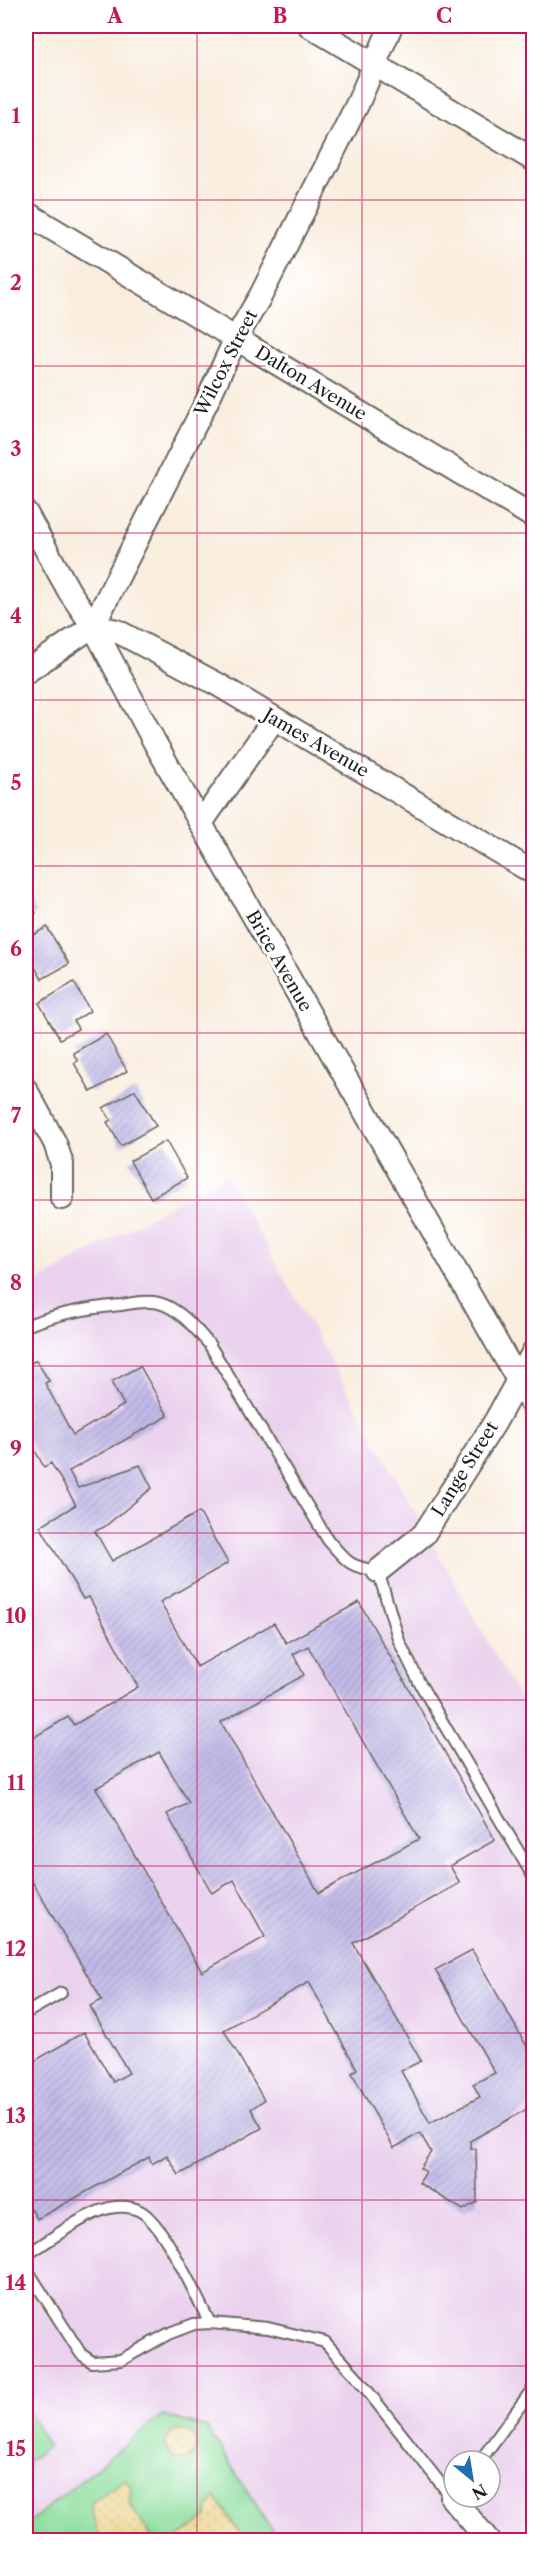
<svg xmlns="http://www.w3.org/2000/svg" width="559" height="2566" viewBox="0 0 559 2566" font-family="'Libre Caslon Text',serif">
<style>
.built{fill:#ead1ed;fill-rule:evenodd}
.green{fill:#8dde9e;stroke:#547d5d;stroke-width:1.5}
.sand{fill:url(#sand-dots);stroke:#857b5d;stroke-width:1.5}
.building{fill:url(#building-hatch);fill-rule:evenodd}
.lines{fill:none;stroke-linecap:round;stroke-linejoin:round}
.service-casing{stroke:#696560;stroke-width:14}
.minor-casing{stroke:#696560;stroke-width:26}
.service{stroke:#fff;stroke-width:10}
.minor{stroke:#fff;stroke-width:22}
.grid{fill:none;stroke:#c2185b;stroke-width:1.5;stroke-opacity:0.55}
.labels{text-anchor:middle;stroke-width:6;stroke-linejoin:round;paint-order:stroke}
.street-label{font-size:18px;fill:#1c1c1c;stroke:#fff}
.neatline{fill:none;stroke:#c2185b;stroke-width:2}
.grid-label{font-size:20px;text-anchor:middle;font-weight:bold;fill:#c2185b}
</style>
<defs>
<pattern id="sand-dots" width="8" height="8" patternUnits="userSpaceOnUse" patternTransform="scale(1.5)"><rect width="8" height="8" fill="#eeda9e"/><path d="M2 2h.1M6 6h.1" fill="none" stroke="#ccba88" stroke-width="1.8" stroke-linecap="round"/></pattern>
<pattern id="building-hatch" width="6" height="6" patternUnits="userSpaceOnUse" patternTransform="scale(1.5)"><rect width="6" height="6" fill="#c2bbe8"/><path d="M-1 1l2-2M0 6l6-6M5 7l2-2" fill="none" stroke="#a6a0c6"/></pattern>
</defs>
<rect width="100%" height="100%" fill="#fff"/>
<filter id="ink" filterUnits="userSpaceOnUse"><feTurbulence type="fractalNoise" baseFrequency=".0167" numOctaves="2"/><feDisplacementMap in="SourceGraphic" scale="12" xChannelSelector="R" yChannelSelector="G"/><feConvolveMatrix kernelMatrix="1 2 1 2 8 2 1 2 1" color-interpolation-filters="sRGB"/></filter>
<filter id="wash" filterUnits="userSpaceOnUse"><feTurbulence type="fractalNoise" baseFrequency=".008" numOctaves="4" result="noise"/><feDisplacementMap in="SourceGraphic" scale="24" xChannelSelector="R" yChannelSelector="G"/><feGaussianBlur stdDeviation="1.35" result="paint"/><feColorMatrix in="noise" values="0 0 0 0 0 0 0 0 0 0 0 0 0 0 0 0 0 1.4 0 .05"/><feComposite in="paint" operator="in"/></filter>
<g filter="url(#wash)">
<rect width="100%" height="100%" fill="#f9edde"/>
<path class="built" d="M226,1174L533,1723L534,2502L516,2540H26V1288ZM454,2461H490V2497H454Z"/>
<g class="green">
<polygon points="26,2408 49,2447 28,2460 26,2471"/>
<polygon points="162,2415 207,2428 274,2533 282,2540 26,2540 26,2525"/>
</g>
<g class="sand">
<circle cx="181" cy="2445" r="15"/>
<polygon points="126,2479 131,2488 129,2504 154,2540 103,2540 96,2528 90,2503"/>
<polygon points="216,2497 240,2534 236,2540 174,2540 207,2517 207,2510"/>
</g>
<g id="blocks">
<g class="building">
<polygon points="26,894 36,913 26,919"/>
<polygon points="47,927 69,964 42,979 30,959 26,962 26,939"/>
<polygon points="74,982 90,1011 74,1021 78,1029 60,1039 39,1003"/>
<polygon points="106,1034 127,1071 91,1092 74,1063 78,1061 73,1053"/>
<polygon points="135,1090 156,1126 121,1146 107,1122 111,1120 103,1108"/>
<polygon points="166,1141 187,1178 151,1198 130,1161"/>
<path d="M36,1360L49,1381L45,1383L73,1435L124,1405L111,1382L140,1366L168,1416L69,1471L78,1488L140,1465L152,1488L104,1527L95,1531L112,1561L199,1512L228,1563L160,1602L197,1667L274,1623L286,1643L359,1602L495,1840L450,1866L460,1883L353,1943L421,2061L401,2071L430,2123L480,2097L473,2084L495,2073L435,1970L472,1950L534,2059V2105L470,2141V2149H476L477,2202L463,2210L419,2183L426,2172L420,2168L431,2152L420,2133L394,2148L352,2073L357,2069L309,1982L224,2030L264,2100L251,2109L262,2128L179,2175L167,2155L152,2164L149,2157L37,2219L26,2200V2066L84,2032L113,2082L129,2073L90,2006L102,2000L29,1876L26,1880V1742L68,1717L74,1725L138,1687L89,1597L83,1599L40,1526L76,1505L51,1463L44,1467L26,1434V1366ZM308,1646L419,1839L319,1893L221,1722L304,1675L293,1654ZM159,1752L189,1803L167,1814L212,1893L234,1880L265,1937L202,1972L96,1788Z"/>
</g>
</g>
</g>
<g filter="url(#ink)">
<use href="#blocks" fill-opacity="0" stroke="#696560" stroke-width="1.5"/>
<g class="lines">
<g class="service-casing">
<g id="service">
<path d="M26,1326C57,1313 88,1308 121,1305C133,1303 147,1300 159,1303C180,1309 195,1328 209,1344L328,1540C347,1562 349,1567 378,1571L399,1641L419,1682L534,1878"/>
<polyline points="26,2013 61,1993"/>
<path d="M26,2255C51,2240 80,2216 109,2208C120,2206 131,2206 140,2211C164,2223 196,2297 210,2323"/>
<polyline points="26,2268 81,2354 92,2362 121,2360 168,2334 194,2324 210,2323 268,2328 325,2342 355,2375 452,2498 454,2495"/>
<polyline points="480,2461 534,2387"/>
</g>
</g>
<g class="minor-casing">
<g id="minor">
<polyline points="310,26 534,160"/>
<polyline points="26,213 534,517"/>
<polyline points="26,513 69,591 93,626 155,743 534,1408"/>
<polyline points="93,626 117,631 217,684 534,873"/>
<polyline points="26,672 93,626 208,399 236,338 261,295 358,103 391,26"/>
<polyline points="201,823 274,719"/>
<polyline points="26,1090 55,1143 62,1164 62,1198"/>
<polyline points="378,1571 424,1534 495,1422 534,1351"/>
<polyline points="452,2498 488,2540"/>
</g>
</g>
<use href="#service" class="service"/>
<use href="#minor" class="minor"/>
</g>
</g>
<path class="grid" d="M197,26V2540M362,26V2540M26,200H534M26,366H534M26,533H534M26,700H534M26,866H534M26,1033H534M26,1200H534M26,1366H534M26,1533H534M26,1700H534M26,1866H534M26,2033H534M26,2200H534M26,2366H534"/>
<g class="labels">
<g class="street-label">
<text transform="translate(226 363) rotate(-63)" y="6">Wilcox Street</text>
<text transform="translate(311 383) rotate(31)" y="6">Dalton Avenue</text>
<text transform="translate(316 743) rotate(30)" y="6">James Avenue</text>
<text transform="translate(279 961) rotate(60)" y="6">Brice Avenue</text>
<text transform="translate(465 1469) rotate(-58)" y="6">Lange Street</text>
</g>
</g>
<rect width="559" height="2566" fill="none" stroke="#fff" stroke-width="66"/>
<g transform="translate(472 2479) rotate(150)"><circle r="28" fill="#ffffff" stroke="#a4a4a4" stroke-width="1.5"/>
<path d="M0-4.5L10 22L0 15L-10 22Z" fill="#1f6fb2"/>
<text y="-9" font-size="16" font-weight="bold" text-anchor="middle" fill="#1c1c1c">N</text>
</g>
<rect x="33" y="33" width="493" height="2500" class="neatline"/>
<g class="grid-label">
<text x="115" y="23">A</text>
<text x="280" y="23">B</text>
<text x="444" y="23">C</text>
<text x="16" y="123">1</text>
<text x="16" y="290">2</text>
<text x="16" y="456">3</text>
<text x="16" y="623">4</text>
<text x="16" y="790">5</text>
<text x="16" y="956">6</text>
<text x="16" y="1123">7</text>
<text x="16" y="1290">8</text>
<text x="16" y="1456">9</text>
<text x="16" y="1623">10</text>
<text x="16" y="1790">11</text>
<text x="16" y="1956">12</text>
<text x="16" y="2123">13</text>
<text x="16" y="2290">14</text>
<text x="16" y="2456">15</text>
</g>
</svg>
